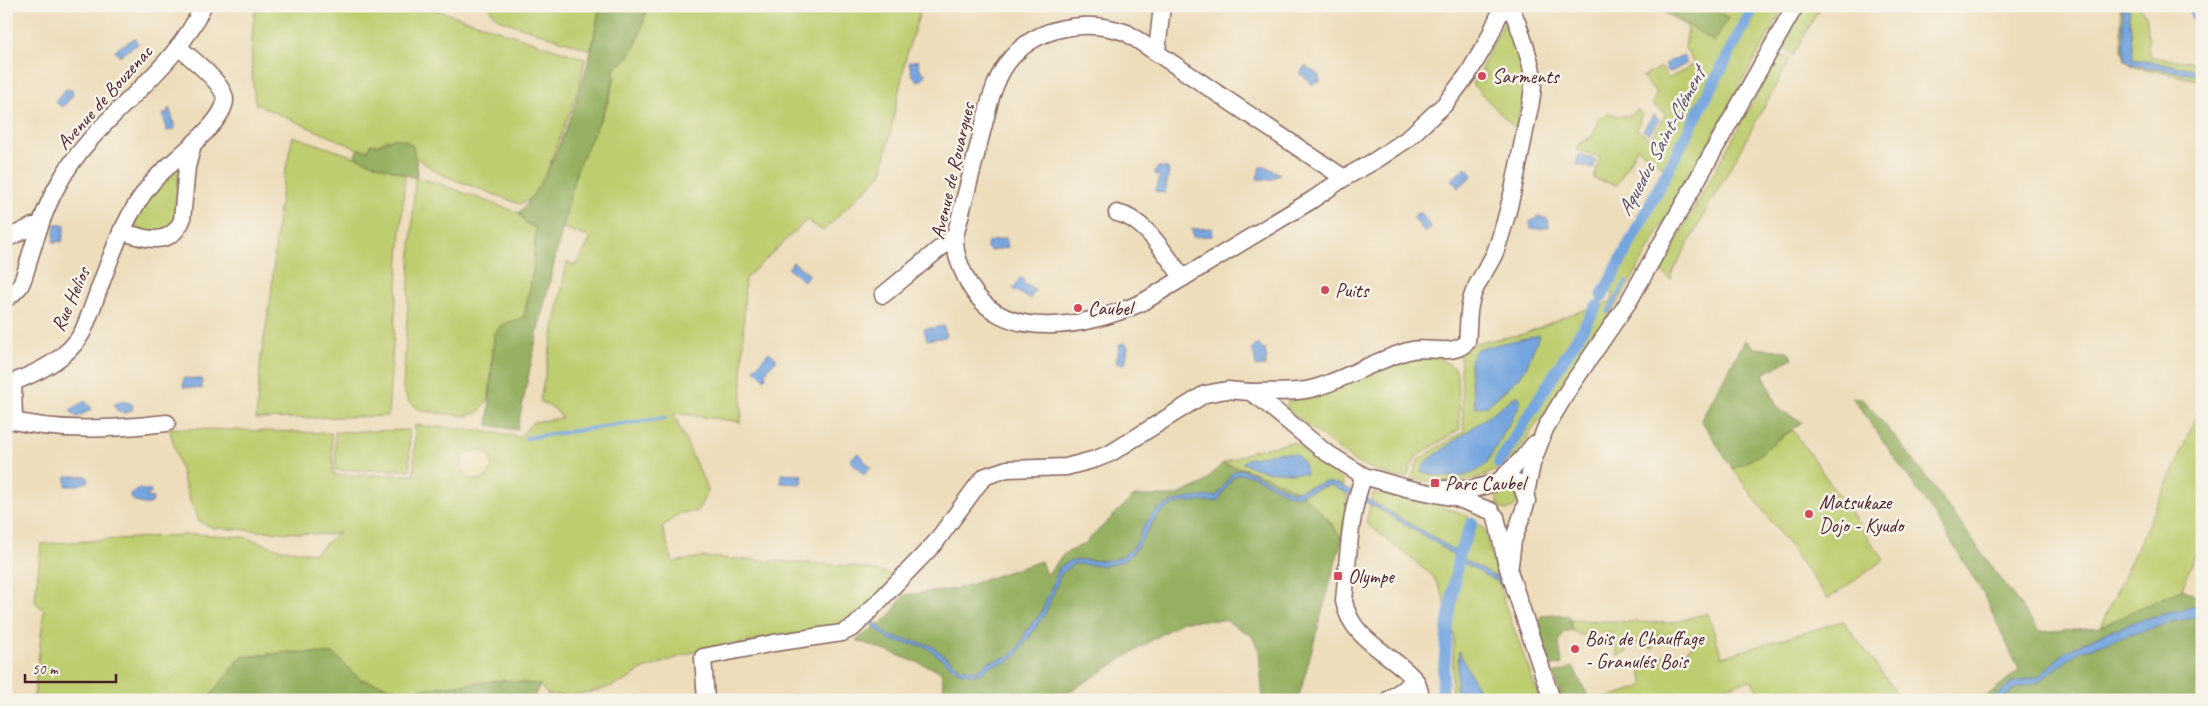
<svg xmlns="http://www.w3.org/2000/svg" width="2208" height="706" viewBox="0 0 2208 706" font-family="Caveat,sans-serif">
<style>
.green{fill:#becd70;stroke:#84764e}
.forest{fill:#96b062;stroke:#706846}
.sand{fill:#eeda9e;stroke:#9c7c64}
.water{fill:#74a5df;stroke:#5f6285}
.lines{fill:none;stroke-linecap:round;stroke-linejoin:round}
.stream{stroke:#74a5df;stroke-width:4}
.canal{stroke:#74a5df;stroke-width:12}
.minor-casing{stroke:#83625d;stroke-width:19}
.minor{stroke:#fff;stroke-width:16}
.poi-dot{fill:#d1495b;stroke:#f7f3e8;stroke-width:2}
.labels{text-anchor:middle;stroke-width:5;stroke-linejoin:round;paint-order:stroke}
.poi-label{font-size:20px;fill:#4a1f2b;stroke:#f7f3e8;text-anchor:start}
.street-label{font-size:20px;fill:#4a1f2b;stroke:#f7f3e8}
.water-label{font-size:21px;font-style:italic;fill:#594e6a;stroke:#f7f3e8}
</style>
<rect width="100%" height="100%" fill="#f7f3e8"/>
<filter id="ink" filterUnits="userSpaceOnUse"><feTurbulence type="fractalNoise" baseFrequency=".02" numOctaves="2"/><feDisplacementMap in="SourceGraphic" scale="10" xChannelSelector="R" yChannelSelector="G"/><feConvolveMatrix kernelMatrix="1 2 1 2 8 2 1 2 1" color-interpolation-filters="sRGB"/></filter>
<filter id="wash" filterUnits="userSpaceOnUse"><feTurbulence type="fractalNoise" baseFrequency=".0096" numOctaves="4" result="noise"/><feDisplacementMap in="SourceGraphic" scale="20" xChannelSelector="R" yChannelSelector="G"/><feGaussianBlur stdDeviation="1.12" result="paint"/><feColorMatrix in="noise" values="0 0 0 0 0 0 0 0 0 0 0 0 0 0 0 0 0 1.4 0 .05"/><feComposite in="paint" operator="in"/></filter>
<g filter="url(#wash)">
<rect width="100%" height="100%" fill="#edddbb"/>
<g class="green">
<path d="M256,6H425L585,59L579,88L545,177L531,199L520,204L442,175L387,139L368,150L358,149L256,104C250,74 250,37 256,6Z"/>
<polygon points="489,6 600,6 591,50 500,20 492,13"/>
<path d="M648,6H922L907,53L882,173L823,231L807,220L745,279L741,422L675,413L678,424L708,490L698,511L680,513L662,527L673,562L703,557L853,566L896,575L851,625L722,647L704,648L639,671L626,681L600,690L569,696L547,694L540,685L503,680L404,691L360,679L334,654L290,652L241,657L207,700H44L34,696L44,610L35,602L41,544L196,534L244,537L280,549L315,553L340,531L331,535L213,528L199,521L189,499L169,428L331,433L334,475H414L415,425L477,430L520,437L533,422L562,418L556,410L540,401L567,262L576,265L591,238L563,228C568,208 571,187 577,168C586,143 620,94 613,68C637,58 641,29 648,6Z"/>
<path d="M1655,6H1785L1624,293L1519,450C1488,485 1454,485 1411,479L1418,460L1464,431L1460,354L1476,343L1524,334L1568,315L1611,302L1614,293L1601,294L1654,197L1665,168L1637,148L1617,185L1594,179L1600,157L1577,150L1578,145L1592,137L1599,118L1610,113C1620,117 1629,118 1637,110L1642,113L1637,129L1650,139L1666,114L1652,104L1657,93L1642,77L1661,67L1668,79L1694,64L1685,48L1688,28Z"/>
<polygon points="1805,6 1821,6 1793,56 1783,48"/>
<polygon points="2120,6 2140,6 2147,18 2149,57 2202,63 2202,81 2135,67 2125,61 2122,49"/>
<polygon points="1506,19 1507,19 1524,64 1526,87 1516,129 1472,84 1476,78 1482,82 1488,74 1481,69"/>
<polygon points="1782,56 1790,60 1672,273 1671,280 1662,272 1661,269 1776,60"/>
<polygon points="293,136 405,174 388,416 256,419 261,357 271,296 277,225 283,182"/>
<polygon points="177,168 179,169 174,224 157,233 138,230 133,222 150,193"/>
<polygon points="415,178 438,183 519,213 526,223 536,228 533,272 524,317 510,322 494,335 489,399 478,413 465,416 422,411 408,401 403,388"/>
<polygon points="1440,356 1440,359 1452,366 1457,372 1460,429 1416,457 1406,478 1391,476 1357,463 1286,409 1288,401 1316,397 1316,393 1405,357"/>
<polygon points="2202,401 2202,537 2182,589 2100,627 2177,462"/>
<polygon points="409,430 410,470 336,470 335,432"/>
<polygon points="1793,430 1884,560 1828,599 1733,469"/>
<polygon points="1293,442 1342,480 1347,497 1342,539 1329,520 1246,469 1222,464 1252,451"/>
<circle cx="1507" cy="500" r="10"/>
<polygon points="1373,493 1437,505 1466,515 1484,528 1504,602 1540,700 1451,700 1454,636 1443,596 1434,577 1366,523"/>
<polygon points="1708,613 1722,657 1843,621 1902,700 1764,700 1751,680 1679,700 1600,700 1644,686 1639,661 1685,652 1696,643 1691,635 1661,635 1653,638 1653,649 1637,643 1627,645 1626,653 1618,656 1611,632 1580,635 1572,630 1570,620 1672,623"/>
</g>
<g class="forest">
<path d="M600,6H648C640,29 637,58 613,68L615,76L605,109L578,167L574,180L538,330L517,430L488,425L494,335L501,325L524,317L533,272L536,228L526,223L519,213C554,174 577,102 591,52C595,37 596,21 600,6Z"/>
<polygon points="1658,6 1711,6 1728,18 1714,42"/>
<polygon points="393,138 405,140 413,146 418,172 415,178 354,157 358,149 368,150 371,144 378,145"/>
<polygon points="1745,340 1755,348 1788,351 1792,358 1763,374 1778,409 1802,422 1764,450 1760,455 1733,469 1701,420"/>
<polygon points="1852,397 1862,398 1906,450 2040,632 2100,627 2182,589 2202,599 2202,700 2037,700 2038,697 2020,700 1982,700 2019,670 1984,595 1935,515"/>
<path d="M1222,464C1246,469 1272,477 1294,490C1312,500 1330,522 1342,539L1298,700H1263L1259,651L1252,636L1225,620L1183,621L1056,700H946L941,671L856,640L888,618L904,595L956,589L1041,561L1046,576L1064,554L1084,544L1134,496H1176L1202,484Z"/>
<polygon points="1551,614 1569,616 1572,630 1563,632 1559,643 1562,664 1550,667 1537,626 1541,616"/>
<polygon points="290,652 334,654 360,679 404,691 503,680 540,685 533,699 531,700 207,700 241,657"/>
<polygon points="1573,667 1588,696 1586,700 1562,700 1554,674"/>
</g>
<circle class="sand" cx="477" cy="465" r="15"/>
<g class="water">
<polygon points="2122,6 2129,6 2133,59 2202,70 2202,76 2134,65 2126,60 2124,52"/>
<polygon points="2187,6 2202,6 2202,22 2192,19"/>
<polygon points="135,38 138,44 119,56 115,50"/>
<polygon points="1683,55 1687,63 1671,72 1666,70 1666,63"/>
<polygon points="918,60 920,69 925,74 923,79 918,81 912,75 909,62"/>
<polygon points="1305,66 1319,75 1320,82 1311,84 1310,81 1300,74"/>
<polygon points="66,89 72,90 73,95 63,107 55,102"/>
<polygon points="168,109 170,109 175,129 167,131 163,114 167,113"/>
<polygon points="1653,115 1659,119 1649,134 1643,130"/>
<polygon points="1579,155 1596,160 1593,169 1576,164"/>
<polygon points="1265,166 1280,174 1271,180 1257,179 1260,167"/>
<polygon points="1158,167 1168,168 1169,173 1165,193 1155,191 1160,176 1156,175 1155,171"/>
<polygon points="1466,167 1473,175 1458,188 1451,180"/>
<polygon points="1421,213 1431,228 1425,233 1414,218 1416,214"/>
<polygon points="1537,216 1548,219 1549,228 1531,229 1530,220 1536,219"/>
<polygon points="55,224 65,225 62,242 56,241 56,243 53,243"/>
<polygon points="1212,228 1212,236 1193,237 1192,229"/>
<polygon points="1006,238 1008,247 991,251 987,248 988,242"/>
<polygon points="793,262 809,274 804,281 788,269"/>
<polygon points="1020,278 1024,280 1023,283 1035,290 1030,299 1013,289"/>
<polygon points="944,326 946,337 927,340 924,329"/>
<path d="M1539,335L1527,366L1519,378L1487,406L1475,407C1473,390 1464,362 1477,349Z"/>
<polygon points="1125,343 1128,347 1125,364 1116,363 1120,344"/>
<polygon points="1258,344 1263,350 1265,349 1267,360 1265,361 1265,366 1256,367 1254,353 1251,349"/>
<polygon points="769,352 777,359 765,373 766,377 764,379 754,369"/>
<polygon points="184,378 202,379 202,389 183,387"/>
<path d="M1517,395L1520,398V405L1486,464C1469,481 1444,479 1421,471L1426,462Z"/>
<polygon points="85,401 92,409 77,417 74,415 70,410"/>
<polygon points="120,401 131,403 133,406 132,410 126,413 118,412 114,405"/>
<polygon points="1280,452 1296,454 1304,464 1306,474 1264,471 1242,463 1247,459"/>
<polygon points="858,453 871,468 864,475 850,460"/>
<path d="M1240,469L1252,473L1293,492L1325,482L1338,484L1366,498L1443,543L1459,554L1466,561L1504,581L1505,586L1465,564L1436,543L1379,509L1332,486H1326L1297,496L1288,494L1253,476L1240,474L1233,477L1218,501C1202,503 1185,499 1169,507C1144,521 1144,555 1115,564C1103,567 1086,564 1073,564L1061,574L1045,614L1017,655L1007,662L990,666L982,673L974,675L959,672L926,647L889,640L870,623L873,620L889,636L930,645L960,668L976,671L988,662L1010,656L1018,648L1026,632L1041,613L1059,568C1075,552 1099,566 1118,558C1131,553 1137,543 1142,530C1157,498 1187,498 1217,496L1232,473Z"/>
<polygon points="782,474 803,475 802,484 781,483"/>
<polygon points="66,476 86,476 89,479 87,482 75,486 66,486"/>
<path d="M140,488L142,490H151V493L146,497L153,498L152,503C147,506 136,503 132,499L131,494Z"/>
<polygon points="2192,607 2202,608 2202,617 2175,621 2080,651 2038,682 2017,688 2001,700 1991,700 2012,683 2039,676 2065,652 2102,634 2140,620"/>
<polygon points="1459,651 1483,700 1455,700"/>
</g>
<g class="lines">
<g class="stream">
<polyline points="1608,312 1626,282"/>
<polyline points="526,438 665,418"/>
</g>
<g class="canal">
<polyline points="1602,296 1754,6"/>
<polyline points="1499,463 1597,306"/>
<polyline points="1441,700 1448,623 1459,554 1472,523"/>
</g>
</g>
</g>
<g filter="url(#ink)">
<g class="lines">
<g class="minor-casing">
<g id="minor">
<polyline points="1157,51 1162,6"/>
<path d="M1344,178L1127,33C1087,18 1035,26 1008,62C1000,72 995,85 991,97L955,236C954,252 960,266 967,280C999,347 1090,326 1143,302L1312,200L1344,178L1376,160L1406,140L1445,104L1468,74L1487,42L1503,6"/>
<path d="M1117,213C1146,219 1166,256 1183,278"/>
<path d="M121,231C144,239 170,248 182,220L187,167L193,144"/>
<polyline points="6,239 33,226 40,226"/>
<polyline points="883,295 955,236"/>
<path d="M6,299C11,295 16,291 20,286C26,275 28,261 32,250C39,227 47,203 59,183C96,115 172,77 203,6"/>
<polyline points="13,382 14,421"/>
<path d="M6,385C35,374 69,359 83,331C105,279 117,222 155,179C171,161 224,124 225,100C225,84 190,57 178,47"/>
<path d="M1250,392C1272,391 1297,394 1318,387C1350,377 1379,358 1412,350C1429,346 1453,357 1467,342C1469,327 1467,312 1472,297C1477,280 1490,266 1496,250C1510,211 1517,171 1525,131C1528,114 1534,96 1533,78C1532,64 1517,17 1509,6"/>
<path d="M6,419C59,433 113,429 167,423"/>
<path d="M1364,476C1349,512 1348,562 1344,601C1351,641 1393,653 1416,681C1419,686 1420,694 1422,700"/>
<polyline points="1500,480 1521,460 1534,444"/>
<polyline points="1442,489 1473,489 1508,479 1517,482 1522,487 1527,501 1513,541 1509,572"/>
<polyline points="1526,493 1532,464 1545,429 1570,387 1629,301 1795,6"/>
<polyline points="1496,517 1506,562 1552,700"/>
<polyline points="706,700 703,657 774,643 842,633 854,627 935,543 979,483 986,476 1007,469 1066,467 1096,459 1111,453 1205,394 1227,390 1250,392 1261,399 1324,451 1364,476 1406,488 1456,498 1491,511"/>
<polyline points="1388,700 1415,681"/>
</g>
</g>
<use href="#minor" class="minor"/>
</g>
</g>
<g class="poi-dot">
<circle cx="1482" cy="76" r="5"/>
<circle cx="1325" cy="290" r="5"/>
<circle cx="1078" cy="308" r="5"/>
<rect x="1430" y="478" width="10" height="10" rx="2.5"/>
<circle cx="1809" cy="514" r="5"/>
<rect x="1333" y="571" width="10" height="10" rx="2.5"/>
<circle cx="1575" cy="649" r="5"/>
</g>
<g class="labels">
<g class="poi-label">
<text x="1492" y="83">Sarments</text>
<text x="1335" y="297">Puits</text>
<text x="1088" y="315">Caubel</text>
<text x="1445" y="490">Parc Caubel</text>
<text x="1819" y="509">Matsukaze<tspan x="1819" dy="23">Dojo - Kyudo</tspan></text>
<text x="1348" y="583">Olympe</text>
<text x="1585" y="645">Bois de Chauffage<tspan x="1585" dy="23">- Granulés Bois</tspan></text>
</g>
<g class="street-label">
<text transform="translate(104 97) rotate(-48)" y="7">Avenue de Bouzenac</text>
<text transform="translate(952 171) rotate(-77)" y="7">Avenue de Rouargues</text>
<text transform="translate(70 299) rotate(-66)" y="7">Rue Helios</text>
</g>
<g class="water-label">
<text transform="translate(1661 142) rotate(-62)" y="7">Aqueduc Saint-Clément</text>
</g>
</g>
<rect width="2208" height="706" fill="none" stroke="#f7f3e8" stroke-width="25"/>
<path d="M25 674v8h91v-8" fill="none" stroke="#4a1f2b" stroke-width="2.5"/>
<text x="32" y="674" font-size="15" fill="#4a1f2b" stroke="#f7f3e8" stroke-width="4" paint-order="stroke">50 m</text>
</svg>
